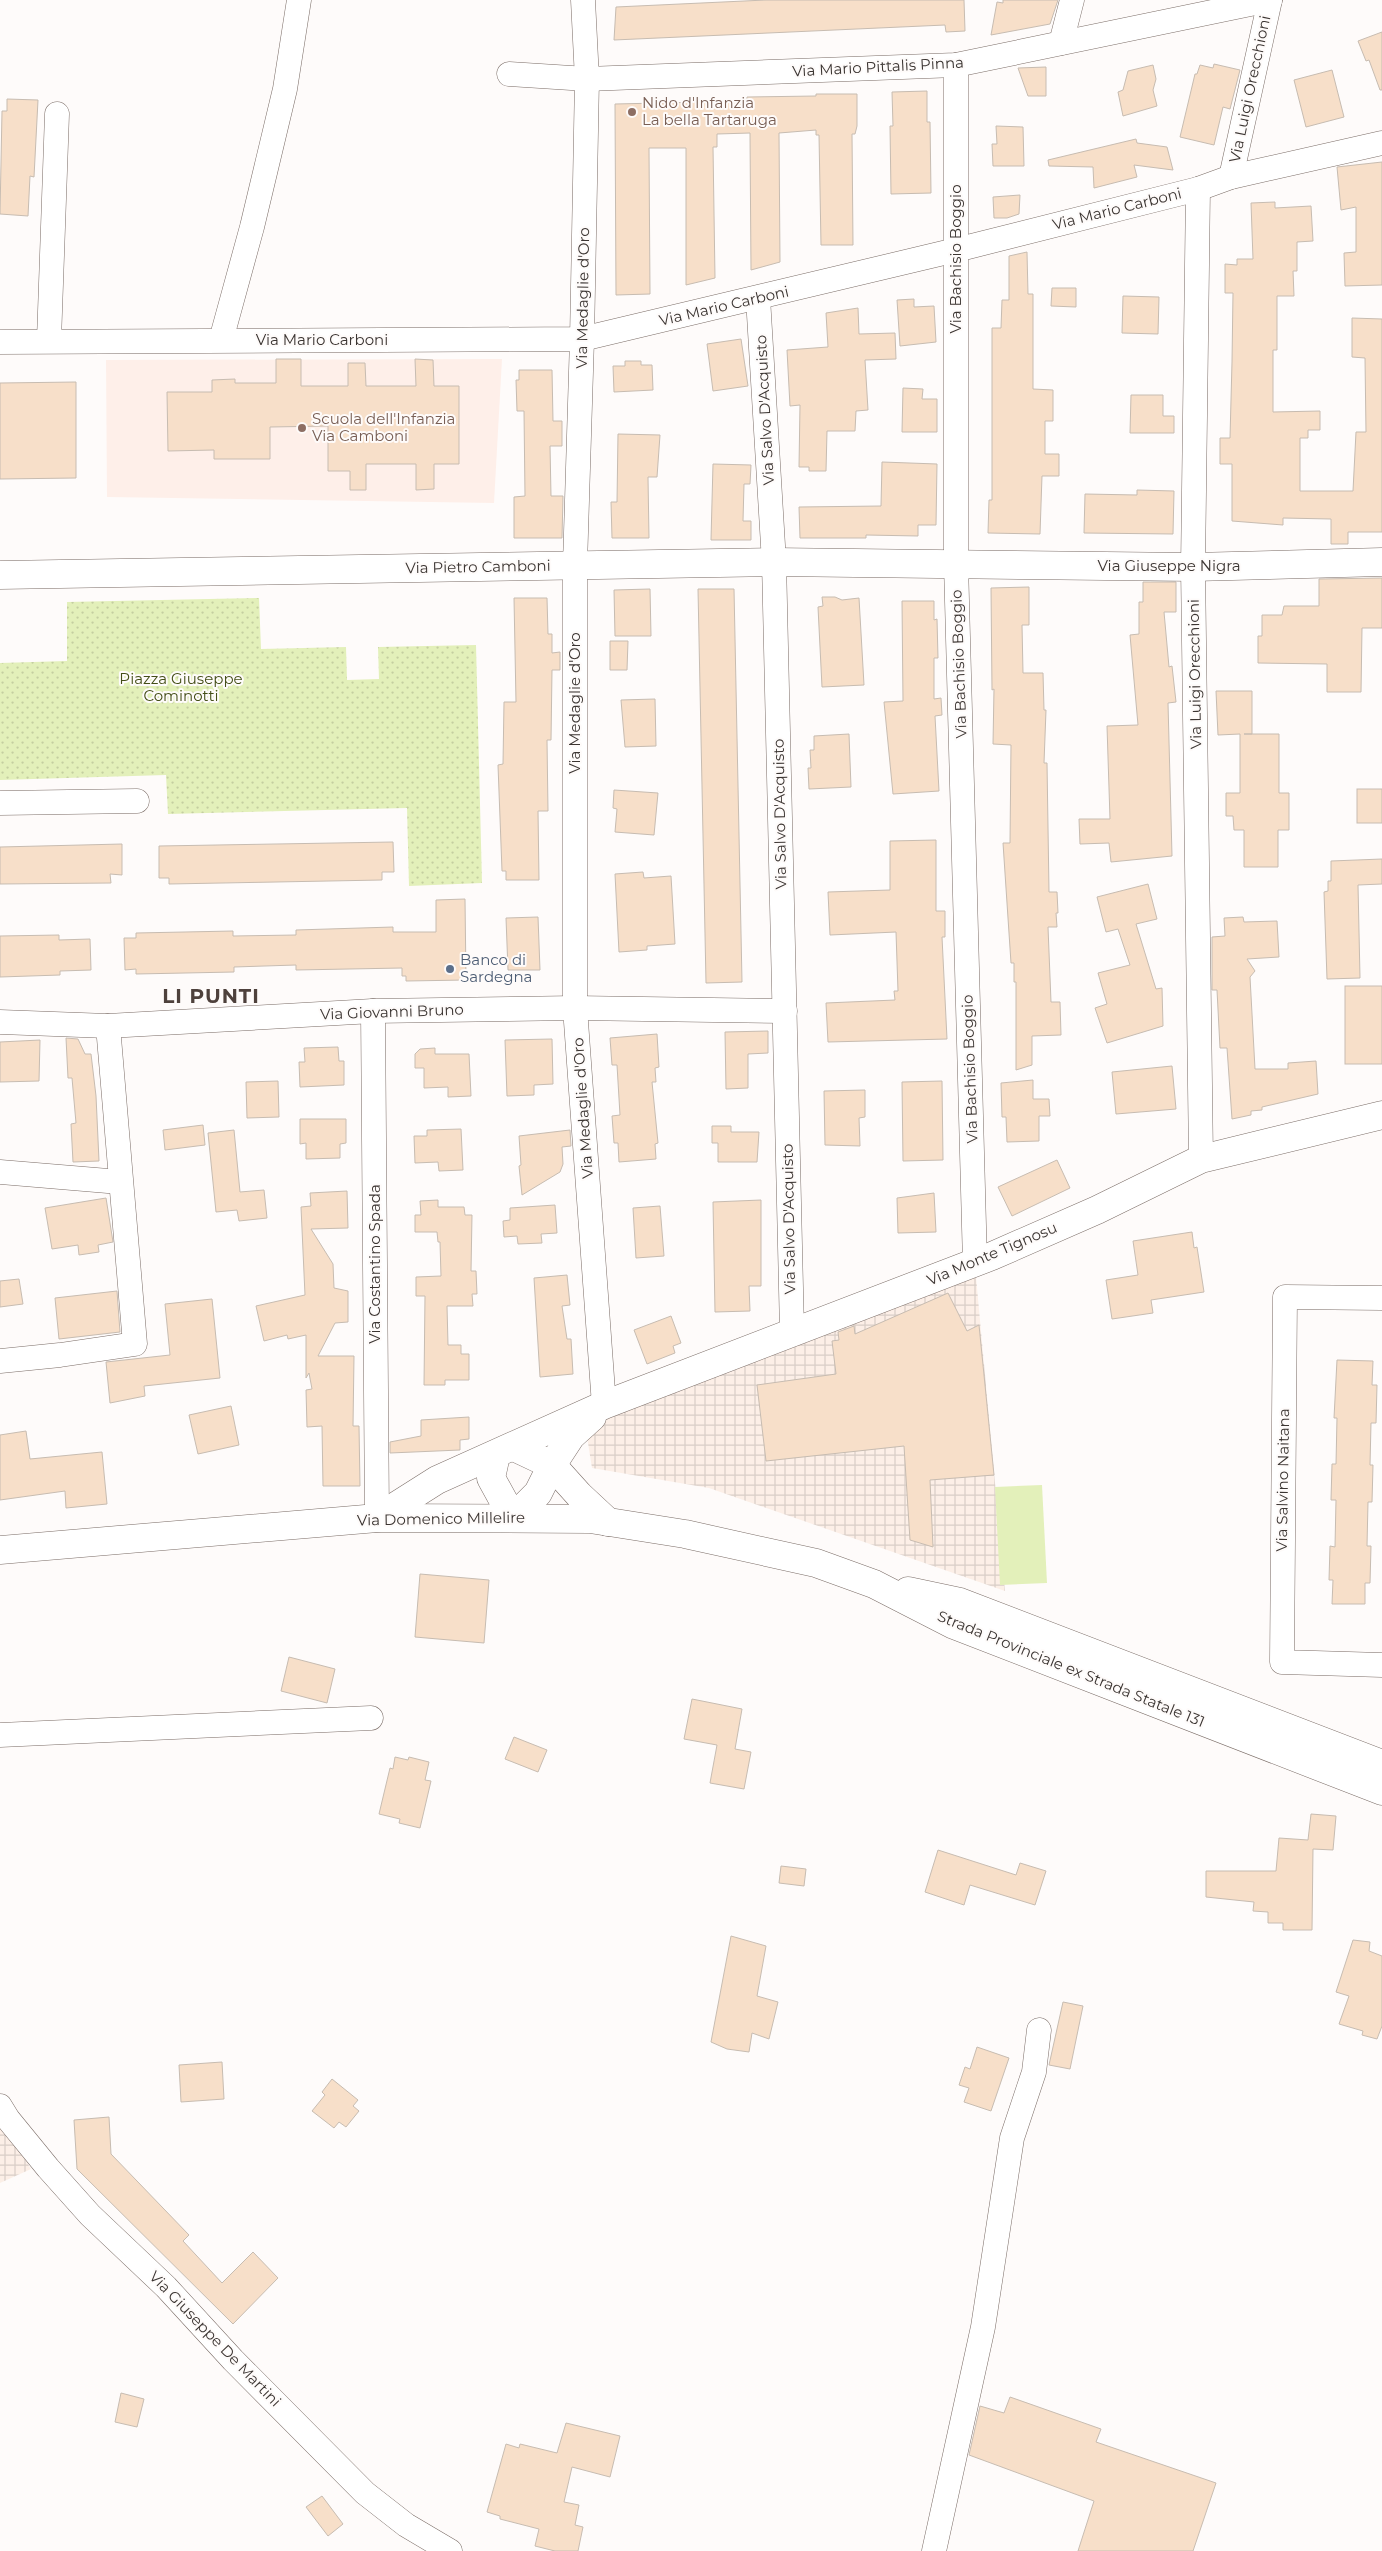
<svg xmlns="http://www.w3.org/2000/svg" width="1382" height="2551" viewBox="0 0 1382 2551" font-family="Montserrat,sans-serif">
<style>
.industrial{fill:url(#industrial-grid)}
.built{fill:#feefe9}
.grass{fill:url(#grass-dots)}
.garden{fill:#e3f0ba}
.building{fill:#f7dfc9;stroke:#c7bcb1}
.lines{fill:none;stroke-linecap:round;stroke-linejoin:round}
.minor-casing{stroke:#7b6d67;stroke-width:25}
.tertiary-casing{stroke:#7b6d67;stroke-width:29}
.secondary-casing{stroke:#7b6d67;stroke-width:29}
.minor{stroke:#fff;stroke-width:24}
.tertiary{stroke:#fff;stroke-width:28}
.secondary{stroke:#fff;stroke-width:28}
.education-dot{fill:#8d6e63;stroke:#fefbfa;stroke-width:2}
.service-dot{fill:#5c6f8a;stroke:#fefbfa;stroke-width:2}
.labels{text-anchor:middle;stroke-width:4;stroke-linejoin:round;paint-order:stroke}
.street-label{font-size:15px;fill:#3b3532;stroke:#fefbfa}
.education-label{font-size:15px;fill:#785e54;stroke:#fefbfa;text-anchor:start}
.park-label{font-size:15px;fill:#444e17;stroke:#fefbfa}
.service-label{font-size:15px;fill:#4e5e75;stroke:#fefbfa;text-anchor:start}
.district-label{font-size:20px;font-weight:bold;letter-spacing:1px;fill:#4e413c;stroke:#fefbfa}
</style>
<defs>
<pattern id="industrial-grid" width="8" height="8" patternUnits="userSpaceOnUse" patternTransform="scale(1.25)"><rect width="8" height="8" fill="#fcefe7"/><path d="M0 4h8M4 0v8" fill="none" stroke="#d9cec7"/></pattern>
<pattern id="grass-dots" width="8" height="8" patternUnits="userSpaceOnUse" patternTransform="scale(1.25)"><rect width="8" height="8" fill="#e3f0ba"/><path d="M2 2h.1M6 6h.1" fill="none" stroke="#c4cea0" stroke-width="1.8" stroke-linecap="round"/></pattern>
</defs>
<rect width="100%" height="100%" fill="#fefbfa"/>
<g class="industrial">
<polygon points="976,1277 1005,1591 709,1488 592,1468 585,1424"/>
<polygon points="0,2119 31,2169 0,2183"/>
</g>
<polygon class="built" points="502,359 494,503 107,497 106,360"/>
<polygon class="grass" points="259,598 261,649 346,647 347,680 379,679 378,647 476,645 482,883 409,886 407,808 168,814 166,775 0,780 0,663 67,661 67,602"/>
<polygon class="garden" points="1042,1485 1047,1583 1000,1585 995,1487"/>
<g class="building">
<polygon points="766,0 964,0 965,31 946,32 945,25 614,40 616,7"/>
<polygon points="1003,0 1058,0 1050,24 991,35 997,2 1003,3"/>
<polygon points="1382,32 1382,90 1380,90 1369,60 1366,61 1358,41"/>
<polygon points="1214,64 1240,70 1230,109 1223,107 1214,145 1180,137 1195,74 1197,74 1200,65 1213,68"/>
<polygon points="1153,65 1156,79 1153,90 1157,106 1123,116 1118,92 1123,90 1128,71"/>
<polygon points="1046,67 1046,96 1028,96 1018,68"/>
<polygon points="1332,70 1344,117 1306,127 1294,80"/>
<polygon points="927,91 927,122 930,122 931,193 891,194 890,126 893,126 892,92"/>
<polygon points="816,94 857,94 857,126 855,134 852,134 853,245 821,245 819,135 816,135 816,130 779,133 780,262 751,270 750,133 717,134 717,147 713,147 715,278 686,285 686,148 649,148 650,294 616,295 615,104 747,101 747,97 816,96"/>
<polygon points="7,99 38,100 34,177 30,176 28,216 0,214 2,111 7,111"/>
<polygon points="996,126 1023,127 1024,166 993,166 992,144 997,144"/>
<polygon points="1136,139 1137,143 1167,147 1173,170 1134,165 1137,177 1094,188 1093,167 1049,166 1048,160"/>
<polygon points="1382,162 1382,285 1345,286 1344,253 1356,252 1356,207 1341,210 1337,167"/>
<polygon points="1020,195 1019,214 1007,218 994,218 993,197"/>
<polygon points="1275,202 1275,208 1311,206 1313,241 1297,242 1297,271 1293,271 1294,296 1277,296 1277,350 1273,350 1273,412 1320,411 1320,430 1308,430 1308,438 1300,438 1300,491 1353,491 1356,432 1366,432 1365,358 1352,357 1352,318 1382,319 1382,532 1348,532 1348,544 1331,544 1331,519 1283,518 1283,525 1232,521 1232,464 1220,464 1220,438 1230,438 1232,362 1233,293 1225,293 1225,264 1237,265 1237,259 1253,259 1251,203"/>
<polygon points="1027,252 1028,294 1033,294 1033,389 1053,390 1053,421 1045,421 1045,454 1059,454 1059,476 1042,476 1040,534 988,533 989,500 992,500 992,328 1001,328 1002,300 1009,300 1009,256"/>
<polygon points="1052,288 1076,288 1076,307 1051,306"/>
<polygon points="1123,296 1159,297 1158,334 1122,333"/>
<polygon points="914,299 914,307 934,306 936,342 900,346 897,300"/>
<polygon points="858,308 859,334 895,333 896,359 865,360 868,410 856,411 855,431 827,431 826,471 809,471 809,467 799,467 800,405 790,406 787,350 828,347 826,313"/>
<polygon points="741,339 748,386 713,391 707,344"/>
<polygon points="276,359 301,359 301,386 348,386 348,363 365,363 366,386 416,386 415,359 433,360 434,386 459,386 459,464 434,464 434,489 416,490 416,464 366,464 366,490 350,490 350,471 328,471 328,426 270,427 270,459 214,459 214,450 168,451 167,392 212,392 212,380 235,379 235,383 276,383"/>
<polygon points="625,361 641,361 641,365 652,365 653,390 614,392 613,366 625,366"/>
<polygon points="519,370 552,370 553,421 562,421 562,446 550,446 551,496 563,496 562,538 514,538 514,497 525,496 524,411 517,411 516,380 519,380"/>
<polygon points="76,382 76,478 0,479 0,383"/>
<polygon points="903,388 923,389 922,399 937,399 937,432 902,432"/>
<polygon points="1131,395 1163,395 1163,416 1174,416 1174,433 1130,433"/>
<polygon points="618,434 660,435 657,477 648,477 649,538 612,538 611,502 617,502"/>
<polygon points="882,462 937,464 936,525 918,525 918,536 866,535 866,538 800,538 799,507 881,506"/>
<polygon points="713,464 751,465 750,484 744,484 743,521 751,521 751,540 711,540"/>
<polygon points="1137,490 1174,491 1173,534 1084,533 1085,494 1137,495"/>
<polygon points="1382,578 1382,628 1362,628 1361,692 1327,692 1327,664 1258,663 1258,636 1262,636 1262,615 1282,615 1284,606 1319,606 1319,579"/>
<polygon points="1143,582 1176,582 1176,612 1164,612 1169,667 1172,666 1176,702 1168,703 1172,856 1111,862 1109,843 1080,844 1079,819 1110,819 1107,726 1138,725 1130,635 1139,634 1139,602 1143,602"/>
<polygon points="1029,587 1029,625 1022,625 1023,673 1043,673 1044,710 1046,710 1044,763 1047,763 1049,892 1057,892 1058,913 1056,913 1057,927 1048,927 1051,1002 1060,1002 1061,1035 1032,1036 1032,1065 1016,1070 1016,982 1014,982 1014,963 1011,963 1003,843 1010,843 1011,745 993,744 994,689 992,690 991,588"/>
<polygon points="650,589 651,636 615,636 614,590"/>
<polygon points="698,589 734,589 742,982 706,983"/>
<polygon points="822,597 835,597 842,600 859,598 864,685 822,687 818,607 823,606"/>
<polygon points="514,598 547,598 548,634 552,634 552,653 560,652 560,670 552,670 551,740 547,740 548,811 538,811 539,880 506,880 506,871 502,871 498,765 503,764 504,702 516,702"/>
<polygon points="902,601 934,601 934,620 937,619 938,658 934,658 934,699 941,698 942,715 935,716 939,791 893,794 884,702 903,701"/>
<polygon points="610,641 628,641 627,670 610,670"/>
<polygon points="1216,691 1252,691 1252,734 1244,734 1279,734 1279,793 1289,793 1289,830 1278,830 1278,867 1244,867 1244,830 1234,830 1233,816 1226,816 1226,793 1240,793 1240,734 1218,735"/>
<polygon points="655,699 656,746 625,747 621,700"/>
<polygon points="849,734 851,787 809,789 808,768 811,768 810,750 814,750 814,736"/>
<rect x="1357" y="789" width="25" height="34"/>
<polygon points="614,790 658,793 654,835 615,832 617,809 613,808"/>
<polygon points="936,840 936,911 945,911 945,937 942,937 947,1039 828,1042 826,1003 895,1000 894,991 898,991 896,932 830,935 828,892 890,890 890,841"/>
<polygon points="393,842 394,872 382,872 382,880 169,884 169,878 159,878 159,846"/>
<polygon points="122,844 122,875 110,874 111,883 0,884 0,847"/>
<polygon points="1382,859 1382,884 1358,885 1360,978 1327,979 1324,892 1328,891 1328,881 1331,881 1331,861"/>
<polygon points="643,872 644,878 671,876 675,944 647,946 647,950 619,952 615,874"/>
<polygon points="1148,884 1157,919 1136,924 1156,989 1162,988 1163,1026 1107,1043 1095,1008 1107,1004 1098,973 1130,965 1118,929 1106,932 1097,897"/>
<polygon points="465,899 466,980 406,981 406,976 402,976 402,968 296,970 296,965 234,967 234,972 136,974 136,969 125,970 124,938 136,938 136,933 233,931 233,936 296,935 296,930 393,927 393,932 436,932 436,900"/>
<polygon points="538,917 540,970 508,970 506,918"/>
<polygon points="1243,917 1244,922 1277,921 1279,957 1247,959 1255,971 1250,977 1255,1069 1288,1069 1288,1063 1316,1061 1318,1094 1262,1107 1262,1110 1251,1111 1251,1115 1232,1119 1227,1048 1220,1048 1217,990 1212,990 1212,937 1225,936 1224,918"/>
<polygon points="59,935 59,940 90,939 91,970 60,971 60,975 0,977 0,936"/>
<rect x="1345" y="986" width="37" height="78"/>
<polygon points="768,1031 768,1053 748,1054 748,1088 726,1089 725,1032"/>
<polygon points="657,1034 659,1067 655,1068 656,1082 652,1082 658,1143 655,1144 656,1159 619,1162 618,1143 614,1143 612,1116 620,1115 617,1065 612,1065 610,1038"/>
<polygon points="66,1038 78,1039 85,1054 91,1054 96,1096 99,1161 73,1162 71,1124 76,1123 72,1078 68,1078"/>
<polygon points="552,1039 553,1084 534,1085 534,1095 507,1096 505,1040"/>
<polygon points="40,1040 39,1081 0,1082 0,1042"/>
<polygon points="338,1047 339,1061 344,1061 344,1085 300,1087 299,1062 305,1062 304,1048"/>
<polygon points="435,1048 435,1054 469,1054 471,1096 448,1097 448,1087 424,1088 424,1068 415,1068 415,1054 420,1049"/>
<polygon points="1172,1066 1176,1109 1116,1114 1112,1072"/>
<polygon points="1033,1080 1033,1099 1049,1099 1050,1116 1039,1116 1039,1141 1007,1142 1006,1117 1002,1117 1001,1083"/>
<polygon points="278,1081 279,1117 247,1118 246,1082"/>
<polygon points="942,1081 943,1160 903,1161 902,1082"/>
<polygon points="865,1090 865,1117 859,1118 860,1146 825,1145 824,1091"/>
<polygon points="300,1119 346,1119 346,1143 340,1144 340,1158 306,1159 306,1143 300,1144"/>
<polygon points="203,1125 205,1145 165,1150 163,1130"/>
<polygon points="712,1126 731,1126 731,1132 759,1132 757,1162 718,1162 718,1143 712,1143"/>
<polygon points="461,1129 463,1170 439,1171 438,1162 415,1163 414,1136 427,1136 427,1130"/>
<polygon points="234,1130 240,1192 264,1190 267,1218 239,1221 237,1210 216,1212 208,1133"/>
<polygon points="570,1130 571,1146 562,1147 563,1164 560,1172 522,1195 519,1166 521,1165 519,1136"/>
<polygon points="1057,1160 1070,1188 1012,1216 998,1187"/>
<polygon points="347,1191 348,1228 311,1229 333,1264 334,1288 348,1291 348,1322 335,1323 318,1356 354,1356 353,1426 359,1426 360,1486 323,1486 322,1426 307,1427 306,1390 312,1389 309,1373 306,1378 306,1335 288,1339 287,1335 264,1341 256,1306 305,1295 301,1207 311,1206 310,1193"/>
<polygon points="934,1193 936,1232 898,1233 897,1198"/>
<polygon points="106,1198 113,1242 98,1245 99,1252 79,1255 78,1245 52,1249 45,1208"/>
<polygon points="438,1200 438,1207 464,1207 465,1215 472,1215 471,1271 476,1271 477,1294 472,1294 473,1306 447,1306 448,1345 461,1345 461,1354 469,1354 469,1380 445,1380 445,1385 424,1385 425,1296 416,1296 416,1277 441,1276 440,1242 438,1242 437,1232 415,1232 415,1215 421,1215 420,1201"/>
<polygon points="761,1200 761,1286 749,1286 750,1311 715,1312 713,1202"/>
<polygon points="555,1205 557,1233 541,1234 542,1243 518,1244 517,1236 504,1237 503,1221 510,1220 510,1208"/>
<polygon points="660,1206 664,1256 636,1258 633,1208"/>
<polygon points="1192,1232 1194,1248 1197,1247 1204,1292 1151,1300 1153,1313 1112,1319 1106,1280 1138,1275 1133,1241"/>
<polygon points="567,1275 570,1305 562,1306 567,1339 571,1339 573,1374 540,1377 534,1278"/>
<polygon points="19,1279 23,1304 0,1307 0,1281"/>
<polygon points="117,1291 120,1332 59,1339 55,1298"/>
<polygon points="948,1293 967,1331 979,1325 994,1475 930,1480 933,1547 910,1540 904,1446 766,1461 757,1385 836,1374 832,1341 839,1340 838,1332 854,1326 855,1334"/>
<polygon points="212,1299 220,1378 144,1386 145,1396 110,1403 106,1362 170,1355 165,1304"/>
<polygon points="671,1316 681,1343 673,1346 675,1353 647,1364 634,1330"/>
<polygon points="1337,1360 1373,1361 1372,1385 1377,1385 1376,1423 1371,1423 1370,1465 1373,1465 1372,1502 1368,1502 1367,1546 1371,1546 1370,1583 1365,1583 1365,1604 1332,1604 1333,1580 1329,1580 1330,1546 1335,1547 1336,1500 1331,1500 1332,1464 1336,1464 1337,1418 1334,1418"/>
<polygon points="231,1406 239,1445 198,1454 189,1415"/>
<polygon points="469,1417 469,1439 460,1440 460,1450 390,1453 390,1442 421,1436 421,1420"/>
<polygon points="26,1431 30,1459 102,1452 107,1504 66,1508 65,1491 0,1500 0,1435"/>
<polygon points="420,1574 489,1580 484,1643 415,1637"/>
<polygon points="289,1657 335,1669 327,1703 281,1691"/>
<polygon points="692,1699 742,1709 735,1749 751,1752 744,1789 710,1783 717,1745 684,1739"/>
<polygon points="514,1737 547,1750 538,1772 505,1759"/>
<polygon points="395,1757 408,1760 409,1757 429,1762 425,1780 431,1781 420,1828 399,1823 400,1819 379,1814 390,1768 393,1769"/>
<polygon points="1311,1814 1336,1816 1333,1850 1313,1849 1312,1930 1283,1930 1283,1923 1268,1923 1268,1912 1253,1911 1254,1902 1206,1897 1206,1871 1276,1871 1279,1838 1308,1840"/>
<polygon points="938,1850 1016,1875 1020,1863 1046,1871 1035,1905 970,1885 964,1905 925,1892"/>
<polygon points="781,1866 806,1869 804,1886 779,1883"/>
<polygon points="731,1936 766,1946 757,1996 778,2002 769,2039 752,2033 749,2052 727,2049 711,2042"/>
<polygon points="1353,1940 1370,1942 1369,1951 1382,1956 1382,2026 1377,2039 1362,2035 1363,2031 1339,2024 1349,1996 1336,1992"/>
<polygon points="1063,2002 1083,2006 1070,2069 1049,2065"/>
<polygon points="977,2047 1009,2058 991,2111 964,2102 969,2088 959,2085 965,2067 970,2069"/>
<polygon points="222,2062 224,2099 181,2102 179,2065"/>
<polygon points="332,2079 358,2100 353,2106 359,2111 346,2127 339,2122 334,2128 312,2111 325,2095 322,2092"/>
<polygon points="109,2117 111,2154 189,2235 183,2241 222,2283 253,2252 278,2278 233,2324 77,2169 74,2120"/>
<polygon points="121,2393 144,2399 137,2427 115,2422"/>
<polygon points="1010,2397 1101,2429 1096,2442 1216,2483 1193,2551 1078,2551 1094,2501 969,2455 980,2406 1004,2413"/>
<polygon points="566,2423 620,2436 610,2477 572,2467 564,2502 579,2505 575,2525 583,2527 578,2551 555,2551 535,2546 539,2529 500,2519 500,2516 487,2512 506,2444 519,2448 520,2444 557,2453"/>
<polygon points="322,2496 343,2524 328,2536 306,2507"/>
</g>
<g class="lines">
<g class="minor-casing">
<g id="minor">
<polyline points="583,0 587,79 582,339 575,565 575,1008 604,1405"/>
<polyline points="1061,43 1072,0"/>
<polyline points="956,65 956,564 975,1263"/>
<polyline points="509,74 587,79 956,65 1270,0"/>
<polyline points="1231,177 1270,0"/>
<polyline points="1198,189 1193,567 1201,1159"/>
<polyline points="758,298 774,562 792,1331"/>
<polyline points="49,340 57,114"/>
<polyline points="221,340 252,227 285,89 299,0"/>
<polyline points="0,342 582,339 956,250 1198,189 1231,177 1382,143"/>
<polyline points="0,803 137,801"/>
<polyline points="373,1011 377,1518"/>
<polyline points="0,1022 108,1026 373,1011 575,1008 785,1011"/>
<polyline points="0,1172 120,1182"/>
<polyline points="1382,1298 1285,1297 1282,1662 1382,1665"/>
<polyline points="0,1361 60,1355 135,1344 108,1026"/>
<polyline points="0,1735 371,1718"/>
<polyline points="0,2106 8,2119 48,2168 90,2215 166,2287 233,2360 365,2493 406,2525 450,2551"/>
<polyline points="934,2551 983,2327 1012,2138 1034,2072 1039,2030"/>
</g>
</g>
<g class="tertiary-casing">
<g id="tertiary">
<polyline points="0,575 774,562 1193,567 1382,562"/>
<polyline points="496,1455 491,1478 513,1518 538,1493 552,1465 571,1436 592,1417"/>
<polyline points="377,1518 437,1480 604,1405 992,1256 1097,1210 1201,1159 1382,1115"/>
</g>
</g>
<g class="secondary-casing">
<g id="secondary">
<polyline points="514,1447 552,1465 579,1495 608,1522"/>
<polyline points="0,1550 377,1518 590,1519 685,1534 816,1563 874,1584 954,1625 1382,1791"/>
<polyline points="908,1591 960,1602 1382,1764"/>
</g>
</g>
<use href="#minor" class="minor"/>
<use href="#tertiary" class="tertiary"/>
<use href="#secondary" class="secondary"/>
</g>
<g class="education-dot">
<circle cx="632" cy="112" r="5"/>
<circle cx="302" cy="428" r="5"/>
</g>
<circle class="service-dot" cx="450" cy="969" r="5"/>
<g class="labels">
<g class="street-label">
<text transform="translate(878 67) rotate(-3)" y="5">Via Mario Pittalis Pinna</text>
<text transform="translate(1250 89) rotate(-78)" y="5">Via Luigi Orecchioni</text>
<text transform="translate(1117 209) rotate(-14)" y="5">Via Mario Carboni</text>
<text transform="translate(956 259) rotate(-90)" y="5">Via Bachisio Boggio</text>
<text transform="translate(583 298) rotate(-89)" y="5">Via Medaglie d'Oro</text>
<text transform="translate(724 306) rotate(-13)" y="5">Via Mario Carboni</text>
<text x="322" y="345">Via Mario Carboni</text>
<text transform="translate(765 410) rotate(-93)" y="5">Via Salvo D'Acquisto</text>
<text x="1169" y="571">Via Giuseppe Nigra</text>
<text transform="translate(478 567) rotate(-1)" y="5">Via Pietro Camboni</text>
<text transform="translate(959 664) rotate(-92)" y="5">Via Bachisio Boggio</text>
<text transform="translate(1195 674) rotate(-91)" y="5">Via Luigi Orecchioni</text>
<text transform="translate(575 703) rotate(-90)" y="5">Via Medaglie d'Oro</text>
<text transform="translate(780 814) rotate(-91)" y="5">Via Salvo D'Acquisto</text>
<text transform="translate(392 1012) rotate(-2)" y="5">Via Giovanni Bruno</text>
<text transform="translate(970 1069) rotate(-92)" y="5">Via Bachisio Boggio</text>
<text transform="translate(583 1108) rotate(-94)" y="5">Via Medaglie d'Oro</text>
<text transform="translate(789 1219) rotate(-91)" y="5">Via Salvo D'Acquisto</text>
<text transform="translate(992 1254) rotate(-23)" y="5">Via Monte Tignosu</text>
<text transform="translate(375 1264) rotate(-90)" y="5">Via Costantino Spada</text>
<text transform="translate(1283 1480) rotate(-89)" y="5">Via Salvino Naitana</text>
<text transform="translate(441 1519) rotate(-1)" y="5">Via Domenico Millelire</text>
<text transform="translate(1071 1669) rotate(22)" y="5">Strada Provinciale ex Strada Statale 131</text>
<text transform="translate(215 2339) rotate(46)" y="5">Via Giuseppe De Martini</text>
</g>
<g class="education-label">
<text x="642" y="108">Nido d'Infanzia<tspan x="642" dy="17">La bella Tartaruga</tspan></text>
<text x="312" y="424">Scuola dell'Infanzia<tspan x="312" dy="17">Via Camboni</tspan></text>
</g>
<g class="park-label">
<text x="181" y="684">Piazza Giuseppe<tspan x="181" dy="17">Cominotti</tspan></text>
</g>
<g class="service-label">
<text x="460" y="965">Banco di<tspan x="460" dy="17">Sardegna</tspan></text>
</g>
<g class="district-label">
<text x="211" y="1003">LI PUNTI</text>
</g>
</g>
</svg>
